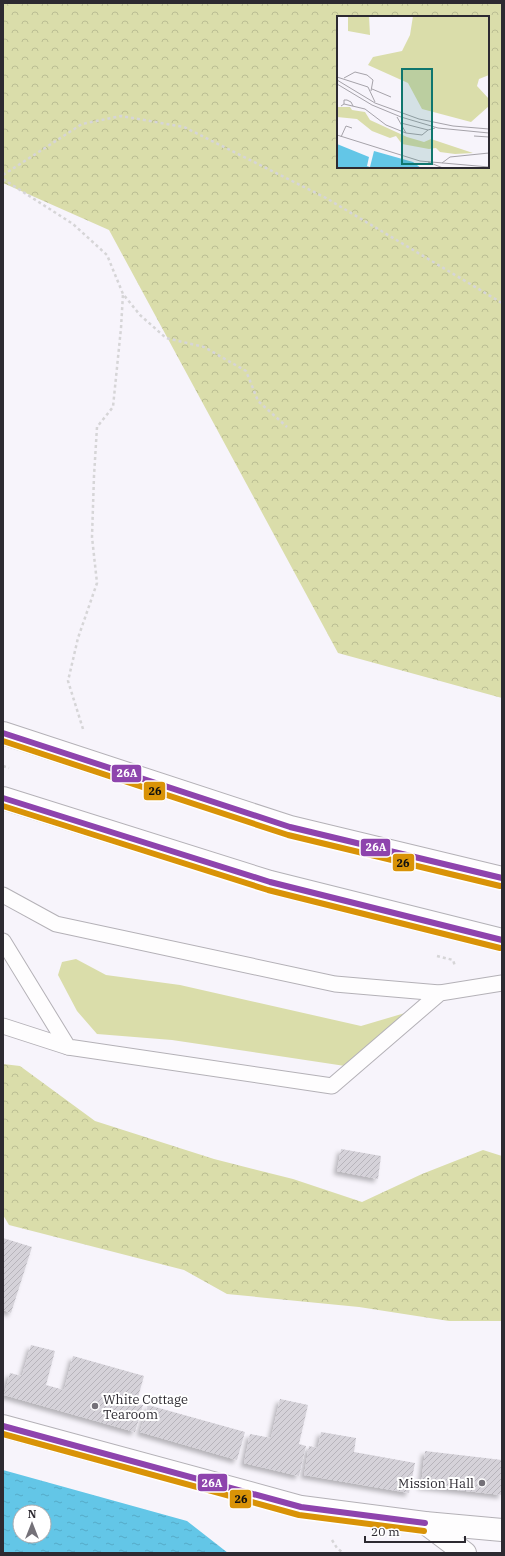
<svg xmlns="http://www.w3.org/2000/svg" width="505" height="1556" viewBox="0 0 505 1556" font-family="'IBM Plex Serif',serif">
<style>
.grass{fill:#daddaa}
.forest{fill:url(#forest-crowns);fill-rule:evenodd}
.water{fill:url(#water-ripples);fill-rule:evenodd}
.building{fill:url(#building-hatch);filter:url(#shadow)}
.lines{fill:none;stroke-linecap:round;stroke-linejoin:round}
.service-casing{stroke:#b4b1b7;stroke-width:17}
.minor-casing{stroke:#b4b1b7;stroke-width:24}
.trunk-casing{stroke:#b4b1b7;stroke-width:24}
.path{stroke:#d6d5d7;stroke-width:2.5;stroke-dasharray:3 3;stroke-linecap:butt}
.service{stroke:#fefdfe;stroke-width:15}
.minor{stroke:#fefdfe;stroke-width:22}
.trunk{stroke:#fefdfe;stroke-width:22}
.bus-1-casing{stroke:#fff;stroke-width:9}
.bus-2-casing{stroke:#fff;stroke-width:9}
.bus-1{stroke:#8e44ad;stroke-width:6}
.bus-2{stroke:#d99307;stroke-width:6}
.poi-dot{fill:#747178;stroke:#fff;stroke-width:1.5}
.labels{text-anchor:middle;stroke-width:4;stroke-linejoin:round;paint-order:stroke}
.poi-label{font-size:13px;fill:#2d2a31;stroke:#fff;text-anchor:start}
.inset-road{fill:none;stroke:#a6a3aa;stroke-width:1}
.view{fill:#0f766e;fill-opacity:0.15;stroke:#0f766e;stroke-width:2}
.inset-edge{fill:none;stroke:#2d2a31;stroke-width:2}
.line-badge{stroke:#fff;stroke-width:1.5}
.badge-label{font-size:11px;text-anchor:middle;font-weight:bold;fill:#fff}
.pale-badge-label{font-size:11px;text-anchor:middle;font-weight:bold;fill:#111}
</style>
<defs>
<pattern id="forest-crowns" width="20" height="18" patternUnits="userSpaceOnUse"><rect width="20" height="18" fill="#daddaa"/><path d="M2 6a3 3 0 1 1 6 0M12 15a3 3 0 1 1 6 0" fill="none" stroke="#bbbe93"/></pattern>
<pattern id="water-ripples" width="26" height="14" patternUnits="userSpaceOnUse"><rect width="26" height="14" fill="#63c6e7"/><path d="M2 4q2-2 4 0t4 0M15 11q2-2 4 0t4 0" fill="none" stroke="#56aac7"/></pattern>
<pattern id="building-hatch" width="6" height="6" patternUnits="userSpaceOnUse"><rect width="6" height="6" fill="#d5d2d9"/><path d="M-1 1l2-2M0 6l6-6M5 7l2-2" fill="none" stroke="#b7b4bb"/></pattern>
<filter id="shadow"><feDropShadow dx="-3.5" dy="3.5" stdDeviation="2" flood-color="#0004"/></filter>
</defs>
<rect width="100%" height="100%" fill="#f7f4fb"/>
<polygon class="grass" points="76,959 106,975 180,985 361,1026 405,1013 345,1066 172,1040 97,1034 77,1011 58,975 62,962"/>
<g class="forest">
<path d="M3,3H502V698L338,653L109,230L3,183ZM338,17H488V167H338Z"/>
<polygon points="3,1064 20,1066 95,1121 214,1159 293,1179 362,1202 422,1174 483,1150 502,1156 502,1321 449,1321 359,1307 227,1294 184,1270 9,1225 3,1215"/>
</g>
<path class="water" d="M3,1470L187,1521L228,1553H3ZM20,1512H44V1536H20Z"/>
<g class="building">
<polygon points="341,1149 381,1156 378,1179 337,1171"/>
<polygon points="3,1238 32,1247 11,1313 3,1310"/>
<polygon points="31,1345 55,1351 46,1385 64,1390 73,1356 144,1376 136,1404 143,1405 135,1432 4,1395 10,1373 22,1376"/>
<polygon points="280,1399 308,1405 299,1444 306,1446 299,1476 244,1463 250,1434 271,1438"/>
<polygon points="148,1405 245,1432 237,1460 140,1432"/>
<polygon points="321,1432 356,1438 354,1452 415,1463 409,1493 304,1475 309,1446 318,1448"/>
<polygon points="425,1451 502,1460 502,1495 421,1486"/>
</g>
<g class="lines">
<g class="service-casing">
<g id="service">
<polyline points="3,895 56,924 335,984 440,993"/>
<polyline points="3,941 68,1047 332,1086 440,993 502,983"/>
<polyline points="3,1026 68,1047"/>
</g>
</g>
<g class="minor-casing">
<g id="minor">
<polyline points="3,1426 301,1507 425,1523 502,1530"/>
<polyline points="425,1523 465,1553"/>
</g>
</g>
<g class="trunk-casing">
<g id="trunk">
<polyline points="3,733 290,827 502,878"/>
<polyline points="3,798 270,882 502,940"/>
</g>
</g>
<g class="path">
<polyline points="3,175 82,124 121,116 184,127 326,198 502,303"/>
<polyline points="3,179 73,224 107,255 123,294 140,315 166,338 204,347 246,371 258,401 287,427"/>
<polyline points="83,729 68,681 78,638 97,583 92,537 94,476 97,427 113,407 121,328 123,294"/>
<polyline points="3,766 9,768"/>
<polyline points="437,956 453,960 455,966"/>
<polyline points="332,1540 337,1548 343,1553"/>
</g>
<use href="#service" class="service"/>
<use href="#minor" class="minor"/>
<use href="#trunk" class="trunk"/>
<g class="bus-1-casing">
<g id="bus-1">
<polyline points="3,733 290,827 502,878"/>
<polyline points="3,798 270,882 502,940"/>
<polyline points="3,1426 301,1507 425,1523"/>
</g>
</g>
<g class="bus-2-casing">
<g id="bus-2">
<polyline points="3,741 288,835 500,886"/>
<polyline points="3,806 268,890 500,948"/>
<polyline points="3,1434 299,1515 424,1531"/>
</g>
</g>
<use href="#bus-1" class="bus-1"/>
<use href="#bus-2" class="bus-2"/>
</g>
<g class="poi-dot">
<circle cx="95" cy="1406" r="4"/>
<circle cx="482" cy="1483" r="4"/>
</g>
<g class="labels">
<g class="poi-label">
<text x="103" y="1404">White Cottage<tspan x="103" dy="15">Tearoom</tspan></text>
<text x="474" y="1488" text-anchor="end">Mission Hall</text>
</g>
</g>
<g transform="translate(337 16)">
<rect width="152" height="152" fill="#f7f4fb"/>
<path d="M11,0H32L33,19L11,15ZM76,0H152V59L142,63L140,70L152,83V90L134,106L85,93L71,67L31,49L36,41L65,35L73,19ZM0,91H13L15,94L28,96L33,104L70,121L87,126L94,123L136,137L118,138L103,136L99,132L92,133L65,128L59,120L53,122L35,115L20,103L0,101Z" fill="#daddaa"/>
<path d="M0,128L32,141L30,150L33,151L37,135L76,146L84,152H0Z" fill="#63c6e7"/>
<path class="inset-road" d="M0,61L31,71L38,86M7,62L18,56L30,59L36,64L34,75M0,64L38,87L82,103L116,110L152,113M0,68L35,89L64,101L101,112L152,117M35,73L54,81M7,88V84H10L14,86L16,90M4,90L7,88L28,93L49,109L69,117M60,101L69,117L85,119L91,114L98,112M64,107L91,114M0,119L83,145L152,151M137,120L152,121M4,121L9,110L15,112M91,146L106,152M105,147L113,141L152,137"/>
<path class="view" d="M65,53H95V148H65Z"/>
<rect width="152" height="152" class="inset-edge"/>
</g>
<g class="line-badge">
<rect x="111" y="764" width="31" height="19" rx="4" fill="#8e44ad"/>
<rect x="143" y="781" width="23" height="20" rx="4" fill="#d99307"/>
<rect x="360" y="838" width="31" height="19" rx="4" fill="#8e44ad"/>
<rect x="392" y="853" width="23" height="19" rx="4" fill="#d99307"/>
<rect x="197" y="1473" width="31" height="19" rx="4" fill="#8e44ad"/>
<rect x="229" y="1489" width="23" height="20" rx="4" fill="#d99307"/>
</g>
<g class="badge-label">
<text x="127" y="777">26A</text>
<text x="376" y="851">26A</text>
<text x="212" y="1487">26A</text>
</g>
<g class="pale-badge-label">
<text x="155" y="795">26</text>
<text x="403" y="867">26</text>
<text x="241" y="1503">26</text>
</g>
<rect width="505" height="1556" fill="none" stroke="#2d2a31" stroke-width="8"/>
<g transform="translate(32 1524)"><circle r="19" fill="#ffffff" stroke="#abaaad"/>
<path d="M0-3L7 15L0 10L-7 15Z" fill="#747178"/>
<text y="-6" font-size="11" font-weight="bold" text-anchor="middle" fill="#2d2a31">N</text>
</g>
<path d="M365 1536v6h100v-6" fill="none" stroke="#2d2a31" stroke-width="2"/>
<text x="371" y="1536" font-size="12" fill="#2d2a31" stroke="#ffffff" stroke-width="3" paint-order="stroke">20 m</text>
</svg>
